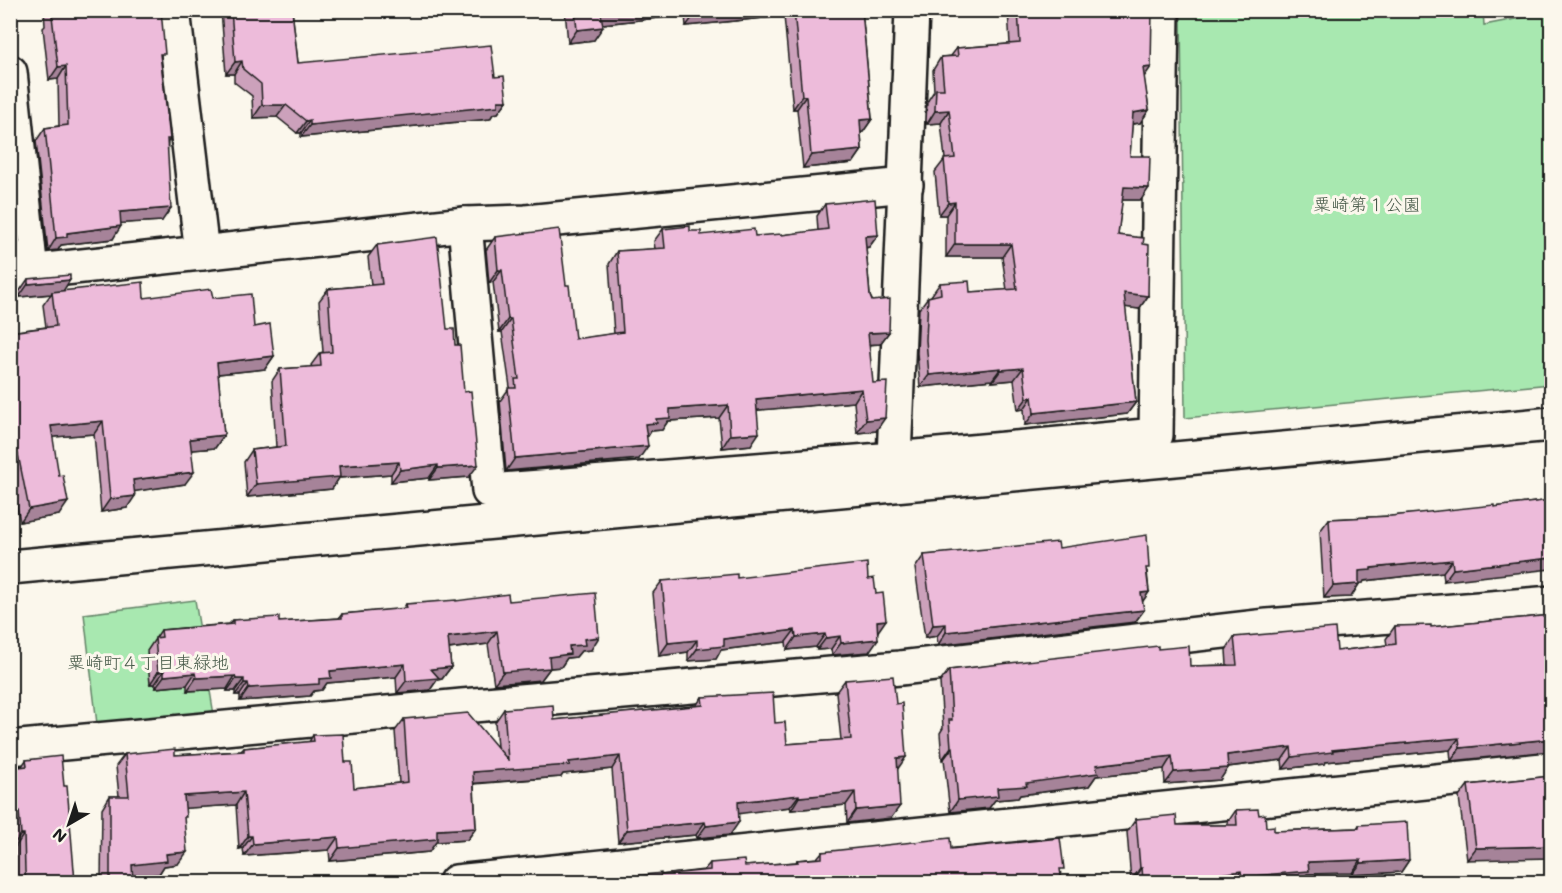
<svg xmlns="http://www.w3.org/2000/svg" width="1562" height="893" viewBox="0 0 1562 893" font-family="Mali,'Klee One',sans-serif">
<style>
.green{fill:#a8e8b0;stroke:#628266;stroke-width:1.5}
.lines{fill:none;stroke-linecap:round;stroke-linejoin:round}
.minor-casing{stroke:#1c1c1c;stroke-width:38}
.tertiary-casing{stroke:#1c1c1c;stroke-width:38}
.minor{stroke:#fbf7ec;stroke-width:33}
.tertiary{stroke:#fbf7ec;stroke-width:33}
.wall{fill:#cca1bb;stroke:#1c1c1c;stroke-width:1.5}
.shaded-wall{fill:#a68399;stroke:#1c1c1c;stroke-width:1.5}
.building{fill:#edbbda;stroke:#1c1c1c;stroke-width:1.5}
.labels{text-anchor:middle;stroke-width:6;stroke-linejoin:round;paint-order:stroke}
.park-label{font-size:18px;fill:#465948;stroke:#fbf7ec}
</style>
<rect width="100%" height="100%" fill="#fbf7ec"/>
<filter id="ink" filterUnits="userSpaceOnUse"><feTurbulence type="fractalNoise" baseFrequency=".0167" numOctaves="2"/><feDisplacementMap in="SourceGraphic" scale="12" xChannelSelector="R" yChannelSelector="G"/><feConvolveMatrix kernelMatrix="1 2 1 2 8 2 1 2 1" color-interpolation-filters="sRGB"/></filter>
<g filter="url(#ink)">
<g class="green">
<polygon points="1483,11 1484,25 1551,12 1551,384 1185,418 1181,11"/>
<polygon points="195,600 214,715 97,724 84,614"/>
</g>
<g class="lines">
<g class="minor-casing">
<g id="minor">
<polyline points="173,10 202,253"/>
<polyline points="912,10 894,459 1156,435 1162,10"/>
<polyline points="10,72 31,272"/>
<polyline points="465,224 489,491 894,459"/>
<polyline points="10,274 465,224 526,222 906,185"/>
<polyline points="10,748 462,706 900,668 1267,626 1552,603"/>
<polyline points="456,882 1552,769"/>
</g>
</g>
<g class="tertiary-casing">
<polyline id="tertiary" points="10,567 1552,424"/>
</g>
<use href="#minor" class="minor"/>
<use href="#tertiary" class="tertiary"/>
</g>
<g class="wall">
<polygon points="44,10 161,10 161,60 170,139 168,142 162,221 121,223 113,239 61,245 58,250 48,251 36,141 45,128 59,126 58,79 49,80 43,28 45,26"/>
<polygon points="221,10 292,10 298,63 495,77 507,101 498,113 493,114 490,119 301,137 301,133 297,133 277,117 253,118 252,96 234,82 234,74 226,74"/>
<polygon points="565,10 862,10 872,119 863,132 861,132 862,150 853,163 803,168 797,109 793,109 784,16 686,26 685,15 603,24 594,40 568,43"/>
<polygon points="1008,10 1152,10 1144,78 1149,110 1140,123 1132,124 1130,156 1141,200 1122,200 1118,235 1143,244 1148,296 1139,309 1125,307 1136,402 1127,414 1025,425 1024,409 1018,410 1014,380 992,382 992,380 920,387 917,353 919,309 928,297 931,296 940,283 970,292 1007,290 1002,257 946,257 946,215 939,215 935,172 945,159 941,123 927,124 926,121 927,102 934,91 933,70 941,57 951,56 957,48 1010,44"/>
<polygon points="825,204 878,235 869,247 866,248 870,296 889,332 880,344 869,345 876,431 857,433 854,402 757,410 751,445 722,448 719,418 668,421 662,430 651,431 648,436 647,436 639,459 506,471 500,401 510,387 502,332 499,332 493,282 489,283 486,250 495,237 566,285 575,339 614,334 609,264 617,251 655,249 654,241 663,229 690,231 701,235 755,236 782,235 818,231 817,216"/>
<polygon points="377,245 447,329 455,345 469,477 429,480 429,478 391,482 391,474 339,478 332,489 247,497 244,462 252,450 276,447 272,381 280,369 312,367 311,365 320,353 323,352 319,301 328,289 371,285 368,257"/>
<polygon points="28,279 63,291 144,298 213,298 254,327 274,356 265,369 218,374 224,435 215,448 191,450 185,484 135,491 127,508 101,512 94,434 52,437 59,515 20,522 10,471 10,332 46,327 43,305 51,294 19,297 19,292"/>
<polygon points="1551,500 1444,581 1443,572 1364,581 1363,583 1359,583 1359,584 1351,597 1324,598 1320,531 1329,519 1391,516 1494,507"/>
<polygon points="1059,548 1147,571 1149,592 1142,602 1144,610 1135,622 938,645 937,636 925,638 915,568 924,555"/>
<polygon points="737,578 868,579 878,632 869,652 832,655 831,649 817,650 816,647 787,650 786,642 721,650 716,659 688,661 688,652 659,656 653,593 662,581"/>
<polygon points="456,601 509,601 591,650 581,651 576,657 567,658 561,667 550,668 541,680 494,684 488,644 449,649 451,667 442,679 437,680 430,690 397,693 396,677 327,683 322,690 314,691 310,696 240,701 240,695 235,695 235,691 227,691 227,689 187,691 187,685 155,688 155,684 150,684 147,651 161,630 229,624 233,620 279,622 339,618 342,614 403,609 406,604"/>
<polygon points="1551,615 1551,751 1451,761 1450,750 1325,762 1324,764 1283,769 1282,760 1228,767 1220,780 1165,784 1164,769 1096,776 1089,786 1020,795 1018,798 995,800 989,808 950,812 944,759 942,760 940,733 943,728 940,682 949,670 1158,649 1190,666 1227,665 1226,650 1234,637 1337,651 1387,645 1386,639 1395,626 1431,627"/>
<polygon points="845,680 897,770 891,818 847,823 846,805 791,810 790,807 738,813 730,835 697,838 696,835 618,842 612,769 563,774 561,777 474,784 476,828 467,840 436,842 429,852 330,861 329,850 244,856 243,848 239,849 236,805 185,808 178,864 164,866 159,874 133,877 133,882 101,882 102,809 110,796 119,796 116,766 125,754 175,755 241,751 244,748 309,742 313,735 345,762 354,788 399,783 395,731 404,719 497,747 495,722 504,709 554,720 696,706 702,697 775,723 787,744 841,740 836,692"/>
<polygon points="26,760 64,786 75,882 16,882 16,846 12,847 10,827 10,768 22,766"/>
<polygon points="1551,776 1467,860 1459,797 1468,785"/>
<polygon points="1236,810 1259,815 1266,827 1274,831 1357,828 1359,825 1409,860 1401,872 1352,875 1352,873 1307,874 1301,882 1134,882 1134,880 1131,881 1127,832 1136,819 1177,825 1227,825 1227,823"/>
<polygon points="951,849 1061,873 626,877 661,875 704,870 710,863 745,866 796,862 797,860 817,858 822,852"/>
</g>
<g class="shaded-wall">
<polygon points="622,10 688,10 685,15 593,25 601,13"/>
<polygon points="724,10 788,10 784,16 686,26 695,14"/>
<polygon points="603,27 594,40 568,43 577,30"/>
<polygon points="242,61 234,74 226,74 235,62"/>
<polygon points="66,66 58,79 49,80 58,67"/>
<polygon points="1151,67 1142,80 1143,68"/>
<polygon points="802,96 806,96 797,109 793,109"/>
<polygon points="498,101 507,101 498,113 493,114 490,119 301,137 310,125"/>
<polygon points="262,105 286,105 277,117 253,118"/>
<polygon points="949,110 941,123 927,124 935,111"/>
<polygon points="1149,110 1140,123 1124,125 1133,113"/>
<polygon points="872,119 863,132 851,133 860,120"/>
<polygon points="310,120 301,133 297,133 306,121"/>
<polygon points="862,150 853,163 803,168 811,155"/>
<polygon points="1124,187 1149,188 1141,200 1115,200"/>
<polygon points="955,202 946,215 939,215 948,203"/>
<polygon points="171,208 162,221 111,224 120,212"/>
<polygon points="121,226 113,239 61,245 58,250 48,251 56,238 67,233"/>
<polygon points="878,235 869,247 856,249 865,236"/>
<polygon points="19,242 10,255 10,244"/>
<polygon points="955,244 1011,244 1002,257 946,257"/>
<polygon points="498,270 502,270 493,282 489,283"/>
<polygon points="70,280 62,293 52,292 51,294 19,297 28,284"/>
<polygon points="1124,293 1148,296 1139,309 1115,306"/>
<polygon points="508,319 511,319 502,332 499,332"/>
<polygon points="889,332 880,344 859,345 868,333"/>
<polygon points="274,356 265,369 208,375 217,363"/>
<polygon points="1001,368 992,380 920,387 929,375"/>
<polygon points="1023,368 1014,380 992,382 1001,370"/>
<polygon points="862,389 854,402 748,411 756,399"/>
<polygon points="1032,397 1024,409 1018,410 1027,398"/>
<polygon points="1136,402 1127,414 1025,425 1034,413"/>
<polygon points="728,405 719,418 668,421 662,430 651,431 648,436 637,436 645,424 656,419 670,409"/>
<polygon points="885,418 876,431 857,433 866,420"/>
<polygon points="103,421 94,434 42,438 51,426"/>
<polygon points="759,433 751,445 722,448 730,435"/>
<polygon points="224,435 215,448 181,451 190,439"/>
<polygon points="648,446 639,459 506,471 515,458"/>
<polygon points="18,454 10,466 10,455"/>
<polygon points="399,462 391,474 339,478 332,489 247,497 256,484 339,466"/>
<polygon points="438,465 429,478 391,482 400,470"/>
<polygon points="478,465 469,477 429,480 438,468"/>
<polygon points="194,472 185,484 124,493 133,480"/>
<polygon points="135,496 127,508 101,512 110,499"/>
<polygon points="68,502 59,515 20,522 29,509"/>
<polygon points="1551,558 1551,569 1444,581 1453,569"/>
<polygon points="1452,560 1443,572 1364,581 1363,583 1350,584 1359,571 1371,568"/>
<polygon points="1359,584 1351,597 1324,598 1333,586"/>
<polygon points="1149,592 1141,604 1141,593"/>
<polygon points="1144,610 1135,622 938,645 946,632"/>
<polygon points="886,620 877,633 877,621"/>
<polygon points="946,624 937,636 925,638 933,625"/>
<polygon points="795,630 786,642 721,650 716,659 688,661 697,649 724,639"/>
<polygon points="497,631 488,644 439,650 448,637"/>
<polygon points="825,634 816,647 787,650 796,637"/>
<polygon points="840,636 831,649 817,650 826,638"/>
<polygon points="599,637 591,650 581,651 576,657 567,658 561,667 550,668 541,680 494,684 503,672 549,657 584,639"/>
<polygon points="878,639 869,652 832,655 841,643"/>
<polygon points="697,640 688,652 659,656 668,643"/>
<polygon points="405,664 396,677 327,683 322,690 314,691 310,696 240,701 249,688 319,679 330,671"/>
<polygon points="451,667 442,679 437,680 430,690 397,693 406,681 431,669"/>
<polygon points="164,671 155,684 150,684 158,672"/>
<polygon points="195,673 187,685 155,688 164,676"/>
<polygon points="235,676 227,689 187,691 196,678"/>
<polygon points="236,679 244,679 235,691 227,691"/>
<polygon points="244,683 248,683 240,695 235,695"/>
<polygon points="1459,738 1450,750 1325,762 1324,764 1283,769 1292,757 1332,750"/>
<polygon points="1551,739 1551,751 1451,761 1460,748"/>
<polygon points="951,747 953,747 944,759 942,760"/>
<polygon points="1291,747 1282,760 1219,768 1227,755"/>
<polygon points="620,756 612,769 563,774 561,777 465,784 473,772"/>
<polygon points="1172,756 1164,769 1096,776 1089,786 1020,795 1018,798 995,800 989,808 950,812 958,800 997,788 1026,783 1096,765"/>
<polygon points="906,757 897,770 897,758"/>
<polygon points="1228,768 1220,780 1165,784 1174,772"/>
<polygon points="244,792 236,805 175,809 184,796"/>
<polygon points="855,792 846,805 791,810 799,797"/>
<polygon points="799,795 790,807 729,815 738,802"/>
<polygon points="900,806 891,818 847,823 856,810"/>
<polygon points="14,811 19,811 10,823 10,816"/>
<polygon points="705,822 696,835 618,842 627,830"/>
<polygon points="739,822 730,835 697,838 706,826"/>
<polygon points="476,828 467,840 436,842 429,852 330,861 339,848 437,830"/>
<polygon points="21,834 24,834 16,846 12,847"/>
<polygon points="248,836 252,836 243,848 239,849"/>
<polygon points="338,837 329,850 244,856 253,844"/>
<polygon points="1551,846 1551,858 1467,860 1476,848"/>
<polygon points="187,852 178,864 164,866 159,874 123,878 132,865 166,854"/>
<polygon points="1361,860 1352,873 1307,874 1301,882 1238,882 1242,877 1308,862"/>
<polygon points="1409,860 1401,872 1352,875 1361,863"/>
<polygon points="1140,868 1142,868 1134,880 1131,881"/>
<polygon points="1241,871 1233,882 1188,882 1192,878"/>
<polygon points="1192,876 1187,882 1141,882 1143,880"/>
</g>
<g class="building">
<polygon points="53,10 161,10 165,54 160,54 170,139 167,139 171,208 120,212 121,226 67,233 67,237 56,238 45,128 68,125 66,66 58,67 52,16 54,15"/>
<polygon points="231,10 292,10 298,63 491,45 495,77 504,76 507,101 498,101 498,106 310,125 310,120 306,121 286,105 262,105 261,84 243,69 242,61 235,62"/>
<polygon points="575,10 622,10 601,13 603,27 577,30"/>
<polygon points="694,10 724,10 695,14"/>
<polygon points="794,10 862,10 872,119 860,120 862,150 811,155 806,96 802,96"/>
<polygon points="1018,10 1152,10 1151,67 1143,68 1149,110 1133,113 1130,156 1150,156 1149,188 1124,187 1118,235 1144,238 1143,244 1149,245 1148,296 1124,293 1136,402 1034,413 1032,397 1027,398 1023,368 1001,370 1001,368 929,375 926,340 928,297 941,294 940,283 969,281 970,292 1017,289 1011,244 955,244 955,202 948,203 944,159 955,158 949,110 935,111 935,108 936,89 944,89 941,57 958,56 957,48 1020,43"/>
<polygon points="10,160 19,242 10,244"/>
<polygon points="875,199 878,235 865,236 870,296 872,301 890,299 889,332 868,333 873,383 887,382 885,418 866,420 862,389 756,399 759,433 730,435 728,405 670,409 670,418 656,419 657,423 645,424 648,446 515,458 508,388 516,388 515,379 519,379 511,319 508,319 502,270 498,270 495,237 559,229 566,285 569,285 575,339 623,332 617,251 665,248 663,229 690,226 690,231 701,231 701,235 754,229 755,236 782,234 782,235 828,229 825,204"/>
<polygon points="437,237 447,329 454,329 455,345 460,345 464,392 471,391 478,465 438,468 438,465 400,470 399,462 339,466 340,477 256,484 252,450 286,446 280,369 321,366 320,353 332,352 328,289 382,284 377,245"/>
<polygon points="70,275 70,280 28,284 28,279"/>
<polygon points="143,282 144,298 211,289 213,298 251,294 254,327 270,324 274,356 217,363 224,435 190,439 194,472 133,480 135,496 110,499 103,421 51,426 59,476 63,475 68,502 29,509 18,454 10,455 10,332 56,326 52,292"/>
<polygon points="1551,500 1551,558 1453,569 1452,560 1371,568 1371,570 1359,571 1359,584 1333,586 1329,519 1391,516 1494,505 1494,507"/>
<polygon points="1147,535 1149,568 1146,568 1149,592 1141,593 1144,610 946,632 946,624 933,625 924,555 1058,542 1059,548"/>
<polygon points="867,563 868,579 874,578 876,594 883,593 886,620 877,621 878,639 841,643 840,636 826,638 825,634 796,637 795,630 724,639 724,646 697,649 697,640 668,643 662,581 737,574 737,578"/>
<polygon points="595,593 599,637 584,639 585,645 569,646 570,654 549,657 550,668 503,672 497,631 448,637 451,667 431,669 439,678 406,681 405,664 330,671 331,678 319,679 319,684 249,688 248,683 244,683 244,679 236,679 235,676 196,678 195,673 164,676 164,671 158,672 155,638 162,637 161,630 233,624 233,620 279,617 279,622 342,618 342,614 407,608 406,604 456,600 456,601 508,594 509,601"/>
<polygon points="1551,615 1551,739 1460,748 1459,738 1332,750 1333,752 1292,757 1291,747 1227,755 1228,768 1174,772 1172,756 1096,765 1098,773 1026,783 1027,786 997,788 998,796 958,800 953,747 951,747 949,720 952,720 949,670 1158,646 1158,649 1189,646 1190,666 1237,665 1234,637 1335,628 1337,651 1396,644 1395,626 1431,625 1431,627"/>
<polygon points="893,676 896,704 902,703 906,757 897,758 900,806 856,810 855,792 799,797 799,795 738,802 739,822 706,826 705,822 627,830 620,756 569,762 570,765 473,772 476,828 437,830 437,839 339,848 338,837 253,844 252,836 248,836 244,792 184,796 186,817 184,817 187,852 166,854 167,861 132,865 133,882 110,882 110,796 129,796 125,754 175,749 175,755 244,751 244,748 314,741 313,735 343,734 345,762 352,762 354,788 408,782 404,719 468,713 508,760 504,709 553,705 554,720 703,705 702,697 773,693 775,723 785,722 787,744 851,739 845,680"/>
<polygon points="61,756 64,786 67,786 75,882 26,882 25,871 24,834 21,834 19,811 14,811 10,768 27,766 26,760"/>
<polygon points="1551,776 1551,846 1476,848 1468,785"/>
<polygon points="1258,809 1259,815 1265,814 1266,827 1274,826 1274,831 1359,828 1359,825 1407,822 1409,860 1361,863 1361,860 1308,862 1309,871 1242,877 1241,871 1192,878 1192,876 1143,880 1142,868 1140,868 1136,819 1176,815 1177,825 1237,825 1236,810"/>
<polygon points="950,838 951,849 1060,838 1064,869 1060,869 1062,882 542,882 626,875 626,877 661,873 661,875 710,870 710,863 744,860 745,866 798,862 797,860 822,858 822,852"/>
</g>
</g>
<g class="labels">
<g class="park-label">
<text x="1367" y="211">粟崎第１公園</text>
<text x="148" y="669">粟崎町４丁目東緑地</text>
</g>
</g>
<rect width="1562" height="893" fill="none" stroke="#fbf7ec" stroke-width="36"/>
<rect x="18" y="18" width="1526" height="857" fill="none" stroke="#1c1c1c" stroke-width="2" filter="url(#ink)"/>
<g transform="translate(69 824) rotate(219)" stroke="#fbf7ec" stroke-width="4.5" paint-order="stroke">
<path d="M0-4.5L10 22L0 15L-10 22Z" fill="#1c1c1c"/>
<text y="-9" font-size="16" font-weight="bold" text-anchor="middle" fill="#1c1c1c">N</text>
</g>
</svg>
